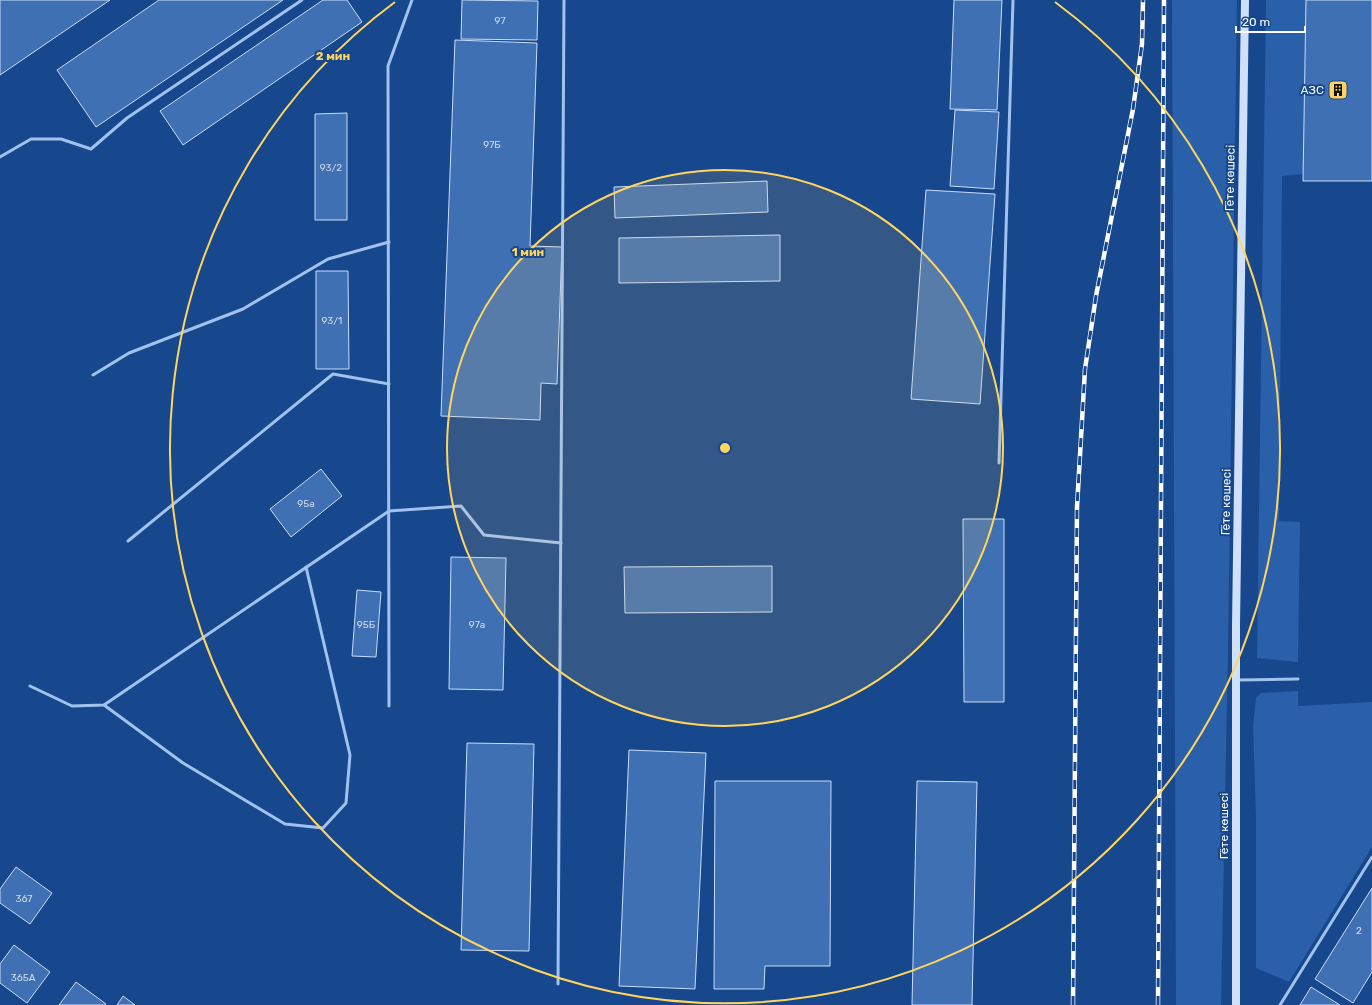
<svg xmlns="http://www.w3.org/2000/svg" width="1372" height="1005" viewBox="0 0 1372 1005" font-family="Rubik,sans-serif">
<style>
.green{fill:#2a60aa}
.building{fill:#4070b4;stroke:#c8ddfa}
.lines{fill:none;stroke-linecap:round;stroke-linejoin:round}
.service{stroke:#a1c2ee;stroke-width:3}
.secondary{stroke:#cfe0fa;stroke-width:8}
.rail-casing{stroke:#fff;stroke-width:4.5}
.rail{stroke:#17478c;stroke-width:3;stroke-dasharray:9;stroke-linecap:butt}
.ring{fill:none;stroke:#ffd55f;stroke-width:2}
.labels{text-anchor:middle;stroke-width:4;stroke-linejoin:round;paint-order:stroke}
.number-label{font-size:10px;fill:#cfdbec}
.poi-label{font-size:12px;fill:#fff;stroke:#17478c;text-anchor:end}
.street-label{font-size:12px;fill:#fff;stroke:#17478c}
.centre{fill:#ffd55f;stroke:#17478c;stroke-width:2}
.ring-label{font-size:12px;text-anchor:middle;font-weight:bold;fill:#ffd55f;stroke:#17478c;stroke-width:4;stroke-linejoin:round;paint-order:stroke}
</style>
<rect width="100%" height="100%" fill="#17478c"/>
<g class="green">
<polygon points="1172,0 1237,0 1228,652 1221,1005 1176,1005"/>
<polygon points="1266,0 1306,0 1303,174 1282,176 1279,521 1300,522 1298,662 1257,658"/>
<polygon points="1298,691 1298,706 1372,702 1372,847 1289,982 1256,968 1256,817 1253,726 1256,698 1261,693"/>
</g>
<g class="building">
<polygon points="0,0 110,0 0,75"/>
<polygon points="159,0 283,0 96,127 57,70"/>
<polygon points="323,0 347,0 362,22 183,145 160,111"/>
<polygon points="462,0 538,1 537,40 461,39"/>
<polygon points="954,0 1002,0 997,110 950,109"/>
<polygon points="1306,0 1372,0 1372,181 1303,181"/>
<polygon points="455,40 537,43 530,246 562,247 557,384 541,383 540,420 441,416"/>
<polygon points="955,110 999,112 994,189 950,186"/>
<polygon points="347,113 347,220 315,220 315,114"/>
<polygon points="767,181 768,212 615,218 614,187"/>
<polygon points="926,190 995,194 980,404 911,399"/>
<polygon points="780,235 780,281 619,283 619,238"/>
<polygon points="316,271 348,271 349,369 316,369"/>
<polygon points="321,469 342,496 291,537 270,509"/>
<polygon points="963,519 1004,519 1004,702 964,702"/>
<polygon points="451,557 506,558 503,690 449,689"/>
<polygon points="772,566 772,612 625,613 624,567"/>
<polygon points="357,590 381,592 376,657 352,656"/>
<polygon points="467,743 534,744 529,951 461,950"/>
<polygon points="629,750 706,753 695,989 619,986"/>
<polygon points="715,781 831,781 830,966 765,966 764,989 714,989"/>
<polygon points="917,781 977,782 972,1005 912,1005"/>
<polygon points="16,867 52,893 30,924 0,903 0,889"/>
<polygon points="1372,888 1372,972 1353,1003 1315,979"/>
<polygon points="14,945 50,972 27,1003 0,983 0,964"/>
<polygon points="76,982 106,1004 105,1005 59,1005"/>
<polygon points="1311,987 1340,1005 1300,1005"/>
<polygon points="123,996 135,1005 117,1005"/>
</g>
<g class="lines">
<g class="service">
<polyline points="0,157 31,139 61,139 91,149 127,118 302,0"/>
<polyline points="93,375 129,353 243,309 328,259 389,242"/>
<polyline points="999,463 1013,0"/>
<polyline points="128,541 333,374 389,384"/>
<polyline points="1238,680 1298,679"/>
<polyline points="30,686 72,706 104,705 389,511 461,506 484,535 561,543"/>
<polyline points="104,705 183,763 285,824 323,828 346,803 350,755 306,567"/>
<polyline points="389,706 388,66 412,0"/>
<polyline points="558,984 564,0"/>
<polyline points="1280,1005 1372,857"/>
</g>
<polyline class="secondary" points="1236,1005 1236,625 1245,0"/>
<g class="rail-casing">
<g id="rail">
<polyline points="1073,1005 1077,507 1085,369 1096,296 1133,109 1142,44 1143,0"/>
<polyline points="1158,1005 1164,0"/>
</g>
</g>
<use href="#rail" class="rail"/>
</g>
<circle cx="725" cy="448" r="278" fill="#ffd55f" fill-opacity=".12"/>
<g class="ring">
<circle cx="725" cy="448" r="278"/>
<path d="M1055 2A555 555 0 1 1 395 2"/>
</g>
<defs>
<g id="building-square" transform="scale(1)"><rect x="-9" y="-9" width="18" height="18" rx="4" fill="#ffd55f" stroke="#17478c"/><path d="M-4-6H4V6H1V3H-1V6H-4ZM-2.5-4.3h1.7v1.8h-1.7ZM.8-4.3h1.7v1.8H.8ZM-2.5-1h1.7V.8h-1.7ZM.8-1h1.7V.8H.8Z" fill="#111"/></g>
</defs>
<g fill-rule="evenodd">
<use href="#building-square" x="1338" y="90"/>
</g>
<g class="labels">
<g class="number-label">
<text x="500" y="24">97</text>
<text x="492" y="148">97Б</text>
<text x="331" y="171">93/2</text>
<text x="332" y="324">93/1</text>
<text x="306" y="507">95а</text>
<text x="366" y="628">95Б</text>
<text x="477" y="628">97а</text>
<text x="24" y="902">367</text>
<text x="1359" y="934">2</text>
<text x="23" y="981">365А</text>
</g>
<g class="poi-label">
<text x="1324" y="94">АЗС</text>
</g>
<g class="street-label">
<text transform="translate(1230 178) rotate(-89)" y="4">Гёте көшесі</text>
<text transform="translate(1226 502) rotate(-89)" y="4">Гёте көшесі</text>
<text transform="translate(1224 826) rotate(-90)" y="4">Гёте көшесі</text>
</g>
</g>
<circle cx="725" cy="448" r="6" class="centre"/>
<g class="ring-label">
<text x="333" y="60">2 мин</text>
<text x="528" y="256">1 мин</text>
</g>
<path d="M1236 26v6h69v-6" fill="none" stroke="#ffffff" stroke-width="2"/>
<text x="1242" y="26" font-size="12" fill="#ffffff" stroke="#17478c" stroke-width="3" paint-order="stroke">20 m</text>
</svg>
